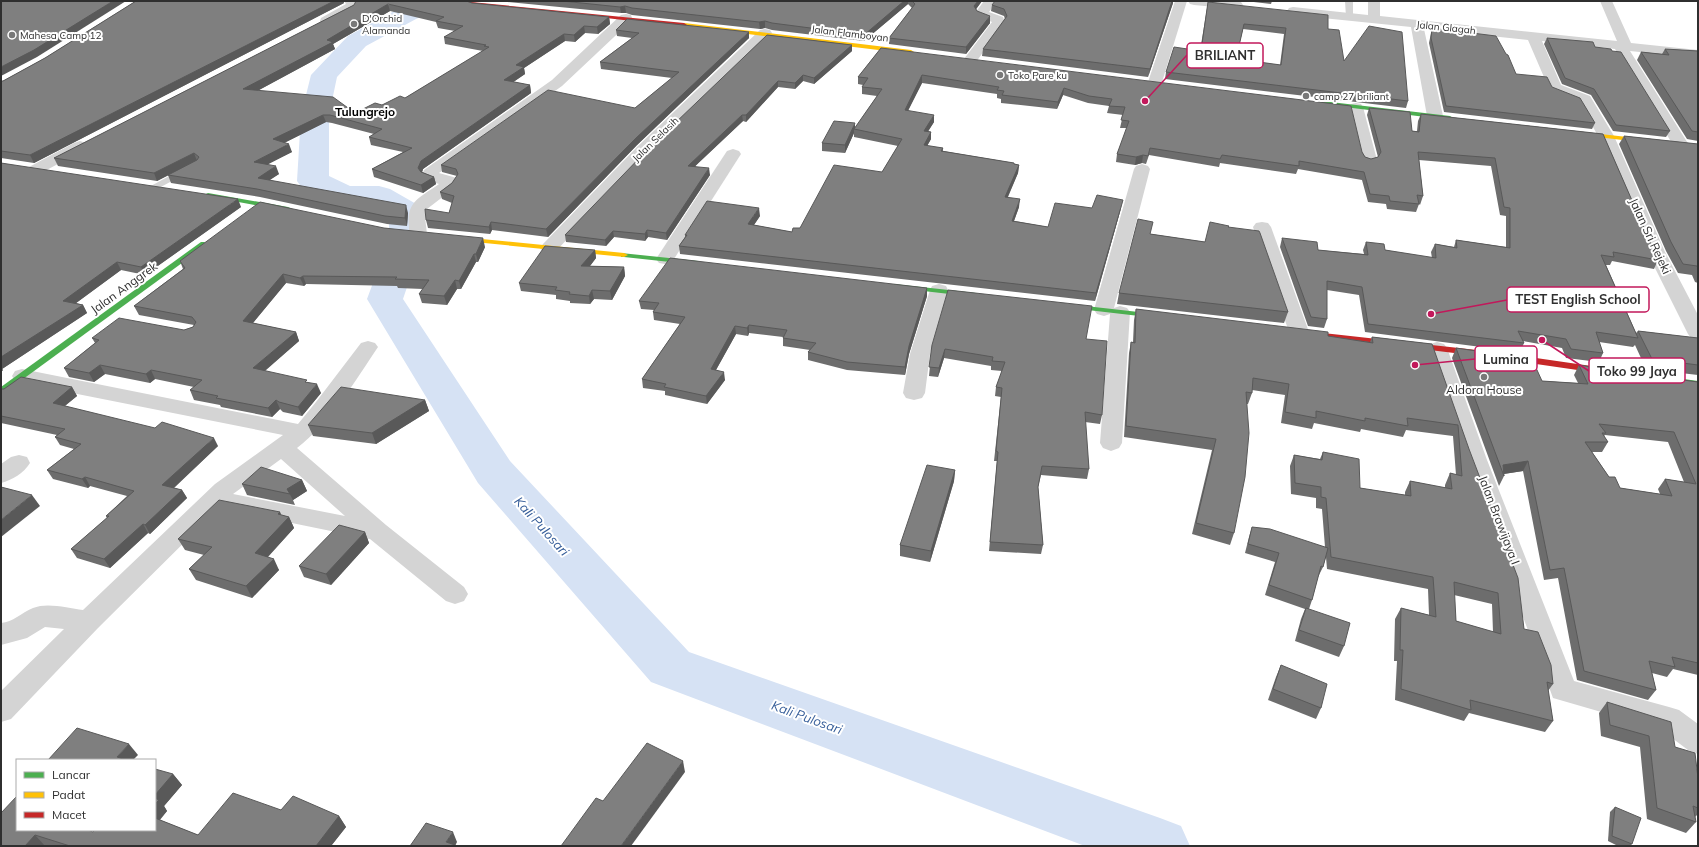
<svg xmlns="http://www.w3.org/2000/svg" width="1699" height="847" viewBox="0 0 1699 847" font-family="Mulish,sans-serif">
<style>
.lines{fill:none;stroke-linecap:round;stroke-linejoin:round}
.river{fill:#d6e2f4;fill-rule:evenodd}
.lane{fill:#d4d4d4;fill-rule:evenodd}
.street{fill:#d4d4d4;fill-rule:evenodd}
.fast{fill:#4caf50;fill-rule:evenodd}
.slow{fill:#ffc107;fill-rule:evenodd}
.jam{fill:#c62828;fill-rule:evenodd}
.wall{fill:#6d6d6d;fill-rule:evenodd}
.shaded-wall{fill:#595959}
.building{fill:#7f7f7f;stroke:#595959;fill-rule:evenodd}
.poi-dot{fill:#787878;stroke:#fff;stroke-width:1.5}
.labels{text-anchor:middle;stroke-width:4;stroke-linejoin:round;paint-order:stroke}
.far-poi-label{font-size:10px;fill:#2f2f2f;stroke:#fff;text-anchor:start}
.far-street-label{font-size:10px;fill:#2f2f2f;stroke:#fff}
.far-quarter-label{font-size:12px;font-weight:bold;fill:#000;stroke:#fff}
.street-label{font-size:12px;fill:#2f2f2f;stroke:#fff}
.poi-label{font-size:12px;fill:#2f2f2f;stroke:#fff}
.water-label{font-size:13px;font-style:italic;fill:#355d99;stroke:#fff}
.leader{fill:none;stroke:#c2185b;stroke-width:1.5}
.callout-dot{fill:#c2185b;stroke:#fff;stroke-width:1.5}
.callout{fill:#fff;stroke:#c2185b;stroke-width:1.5}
.callout-label{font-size:13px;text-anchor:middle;font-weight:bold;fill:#2f2f2f}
</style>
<rect width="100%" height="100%" fill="#fff"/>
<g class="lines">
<polygon class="river" points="417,1 450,1 446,6 416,19 366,46 337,77 329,115 329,176 350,186 379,186 390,189 418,205 422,212 423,240 403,299 510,461 689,652 1160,818 1181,826 1190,846 1085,846 651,682 478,483 367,299 389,240 389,216 372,205 345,205 334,202 302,188 297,181 301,115 311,75 348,36 398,9"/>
<g class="lane">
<polygon points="1345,1 1353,1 1353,19 1347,19 1346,17"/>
<polygon points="184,168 187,169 189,171 187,173 157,189 154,190 149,187"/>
</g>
<g class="street">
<path d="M344,1H357L359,4C354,13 332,26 321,24L320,21L321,18L346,4Z"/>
<polygon points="984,1 997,1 989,12 1003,17 1005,22 976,62 971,63 966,62 964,59 992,22 977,16 975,13"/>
<polygon points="1175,1 1187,1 1162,82 1160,85 1155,86 1150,85 1148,82"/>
<polygon points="1188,1 1234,1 1241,2 1243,5 1241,8 1237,9 1194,5 1190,4"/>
<polygon points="1368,1 1380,1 1380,16 1617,41 1600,1 1612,1 1631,43 1698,50 1698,58 1630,51 1689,145 1687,148 1681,150 1675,148 1673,145 1615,49 1542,41 1561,85 1590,96 1614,136 1665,252 1698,315 1698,340 1691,338 1688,334 1647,252 1598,136 1579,102 1550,91 1528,40 1424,29 1443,116 1440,119 1435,121 1430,119 1427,116 1411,27 1293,15 1289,14 1287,11 1289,8 1293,7 1368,15"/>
<path d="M626,14L631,15L632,18L631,21L562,86L439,173L457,178L459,182L453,189L427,209L425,217L427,234L424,238L418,239L412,238C409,234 409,231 409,226C406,201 421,197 439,184L424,179L422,176L424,170L552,80L621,15Z"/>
<polygon points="765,29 770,30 772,33 770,36 650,152 555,252 549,253 543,252 540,248 543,244 638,146 760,30"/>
<polygon points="1356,103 1361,104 1363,107 1377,160 1375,163 1369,165 1363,163 1361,160 1349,107 1351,104"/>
<polygon points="80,141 86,143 88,146 86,149 41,173 35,175 29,173 27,170 29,167 74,143"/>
<polygon points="733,149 739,151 741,154 674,259 671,263 665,264 659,263 656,259 727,151"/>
<polygon points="1142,164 1148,166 1150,169 1114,308 1120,306 1127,308 1130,312 1122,443 1119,448 1111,451 1103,448 1100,443 1110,314 1104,316 1097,314 1094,310 1134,169 1136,166"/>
<polygon points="1262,222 1268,223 1271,227 1309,332 1306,336 1299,338 1292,336 1289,332 1253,227 1256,223"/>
<polygon points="939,284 946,286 948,290 930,354 925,393 922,398 914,400 906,398 903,393 910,354 930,290 932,286"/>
<path d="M368,341L375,343L378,347C356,380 329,424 297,448L386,525L464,587L468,594L464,601L455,604L446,601L370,539L219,508L98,628L11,719L1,722V691L64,629L45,627L27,638L1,645V623C13,622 21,613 33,608C47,602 68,608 83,610L215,484L283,435L22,383L15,381L12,376L15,371L22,369L298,424L316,402L361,343ZM281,459L345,516L233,494Z"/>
<polygon points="1437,342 1444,344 1447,348 1487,460 1574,681 1669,707 1679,710 1698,724 1698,754 1688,750 1660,729 1553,698 1465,460 1427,348 1430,344"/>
<path d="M19,455L27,457L30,463C24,473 12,480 1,483V464L11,457Z"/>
</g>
<g class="fast">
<polygon points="1322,101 1450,116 1453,118 1450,120 1320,104 1319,103"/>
<polygon points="208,193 288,207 292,209 288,211 206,196 206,194"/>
<polygon points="201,242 204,242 208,244 4,393 1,394 1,387"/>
<polygon points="621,253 698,261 702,263 698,265 624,257 621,257"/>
<polygon points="894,284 976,293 980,295 976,297 897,288 893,286"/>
<polygon points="1059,303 1165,315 1169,317 1165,319 1062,307 1058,305"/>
<polygon points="1612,369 1698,381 1698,387 1609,374 1608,372 1609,370"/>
</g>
<g class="slow">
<polygon points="684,23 911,50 914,52 911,54 682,26 682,24"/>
<polygon points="1574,131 1698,145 1698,149 1572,134 1572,132"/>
<polygon points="451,236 624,253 628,255 624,257 454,240 450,238"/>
</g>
<g class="jam">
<polygon points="461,1 684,23 687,25 684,27 606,18 474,6"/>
<polygon points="1296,330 1495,352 1612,369 1616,372 1612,375 1495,358 1299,334 1295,332"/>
</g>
</g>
<g class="wall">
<polygon points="136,1 343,1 344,3 34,163 1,158 1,81 3,81 45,58"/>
<polygon points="497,1 982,1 976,9 977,11 990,23 966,54 889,44 889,38 912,8 908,4 864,41 772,30 765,28 760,29 632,15 626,13 621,13"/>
<polygon points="1245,1 1272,1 1271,4"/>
<path d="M1208,2L1328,29L1344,61L1408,101L1406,108L1165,79L1166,72L1200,51ZM1243,29L1284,34L1280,65L1236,59Z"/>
<path d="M472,3L609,17L610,24L598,34L585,33L575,42L565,41L524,68L525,74L513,82L530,85L531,93L423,169L422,172L434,177L436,184L423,193L374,177L372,169L403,152L371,145L369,137L374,134L332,123L326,122L284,143L292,152L267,164L279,174L269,180L408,213L407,226L387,224L260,197L171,183L168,175L157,181L58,166L54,158L354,5ZM390,11L436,22L438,28L455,31L444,37L445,44L483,51L405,98L355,113L257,91L335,49L333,44Z"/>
<polygon points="1173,3 1148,77 982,56 983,49 1005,19 1004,16 991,11 992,5"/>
<polygon points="1432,28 1516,74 1595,123 1592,129 1444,112 1429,43"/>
<polygon points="616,30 749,38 637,145 548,237 492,230 490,234 428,228 426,220 449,213 452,203 442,199 440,192 452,183 457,176 442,172 441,165 635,108 672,78 601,69 600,62 632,38 617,36"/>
<polygon points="767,35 852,45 852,51 814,84 803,81 795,89 778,87 746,122 743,121 695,166 710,175 667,240 648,237 645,241 614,237 606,246 566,242 565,235"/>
<polygon points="1547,38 1595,47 1612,51 1670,131 1666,137 1613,131 1591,95 1562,84 1544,44"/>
<polygon points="881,48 1362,152 1365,157 1371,159 1378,157 1367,115 1369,108 1412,131 1417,131 1418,121 1421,114 1603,134 1658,260 1654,269 1612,261 1610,265 1606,265 1636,333 1638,331 1698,338 1698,375 1646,369 1635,345 1633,347 1599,342 1603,353 1599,362 1566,358 1562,348 1523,341 1524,343 1520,352 1365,332 1359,295 1327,290 1327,319 1324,328 1308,326 1280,247 1282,238 1318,250 1364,254 1363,250 1366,242 1385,250 1432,258 1431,252 1435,244 1454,247 1456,240 1506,247 1506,216 1500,215 1491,166 1419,160 1423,196 1420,205 1419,204 1416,212 1387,209 1386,204 1368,202 1362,180 1298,169 1296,174 1220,163 1219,167 1149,155 1146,164 1142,163 1135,165 1116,162 1117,154 1127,128 1120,128 1123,115 1107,113 1109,106 1088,103 1063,95 1057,109 1001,103 1001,99 997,98 997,94 922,83 908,111 934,122 928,131 931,132 931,139 927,146 943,148 943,151 1014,163 1014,164 1019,165 1018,173 1008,197 1019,207 1014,221 1048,227 1092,208 1121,208 1095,301 680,254 679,246 685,237 685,235 760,216 754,225 792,232 800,228 882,172 898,146 854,137 854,133 845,153 822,151 822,143 855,128 877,96 862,94 862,87 863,85 858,84 858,77"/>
<polygon points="1665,49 1698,51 1698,141 1687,139 1637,60 1641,52 1662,54"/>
<polygon points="1624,136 1698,144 1698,283 1695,282 1692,275 1678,273 1666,251 1619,144"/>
<polygon points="1,163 241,207 145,275 121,270 76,303 83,305 87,313 2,369 3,370 1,372"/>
<polygon points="1228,227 1288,312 1284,323 1117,304 1119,293 1151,234 1205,242"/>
<polygon points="384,228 485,247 478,262 476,262 461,289 457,289 447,305 422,303 419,294 423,289 398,288 397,286 306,284 304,286 286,283 253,323 296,332 299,341 264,371 308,383 321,393 302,416 283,412 280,409 272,417 221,407 220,405 194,400 190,390 194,387 155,379 150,383 105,374 94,382 69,377 64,368 95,343 92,338 184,330 193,327 194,325 139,315 134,306 183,269 180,261"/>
<polygon points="595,250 596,258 590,266 624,267 625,276 612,300 594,299 590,304 570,303 570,301 556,299 556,295 521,291 519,283"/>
<polygon points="927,288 927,296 909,354 905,375 847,370 808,360 808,352 810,350 783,346 783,337 749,333 748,336 736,334 716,370 725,380 707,404 665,395 665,391 643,388 642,379 680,324 654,320 653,312 654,310 641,309 639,301"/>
<path d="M1136,309L1370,342L1372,337L1432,344L1524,629L1553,684L1548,691L1553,721L1545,732L1469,713L1464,721L1395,700L1397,661H1394L1395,619L1401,608L1429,615L1428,589L1327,569L1326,557L1323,567L1318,577L1312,600L1309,609L1344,646L1339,657L1295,641L1301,619L1305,609L1265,595L1275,562L1245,553L1249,537L1252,527L1325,547L1322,509L1316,508V498L1291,494L1290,466L1294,455L1320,459L1323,452L1360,488L1405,495V492L1410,481L1445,488V485L1450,473L1456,475L1453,436L1406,430L1403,437L1361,429L1360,432L1314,423L1312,429L1281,423L1285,395L1252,390V393L1248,404H1246L1234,533L1230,545L1192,534L1212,450L1124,437L1129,353L1131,342H1133L1134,320ZM1454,595L1492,604L1493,632L1456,621Z"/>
<polygon points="1086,339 1102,415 1100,424 1085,422 1089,469 1087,479 1041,475 1038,487 1043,545 1041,554 989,551 997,461 994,461 1001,397 995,396 996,387 1002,371 991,370 991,366 944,358 938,377 929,376 932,345"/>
<path d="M1456,348L1542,381L1578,383L1574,375L1579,365L1612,375L1659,380L1661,377L1698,382V675L1673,669L1667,677L1652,673L1656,690L1648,700L1577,680L1558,578L1544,580L1523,471L1504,474V476L1499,486L1452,358ZM1605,435L1668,442L1684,482L1665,479L1658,489L1660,494L1620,488L1609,477L1592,452H1602L1608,442L1604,436Z"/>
<polygon points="72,387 77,396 65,406 218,446 174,488 182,490 187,498 150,534 148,533 110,568 77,558 71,549 107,518 106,516 127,496 90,486 88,488 53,479 47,470 74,449 60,445 55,437 57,435 1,423 1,389"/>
<polygon points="425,400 429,411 376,444 313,436 308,425"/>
<polygon points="955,470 954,481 930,562 900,556 900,545"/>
<polygon points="302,480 307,491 293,500 295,505 247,495 242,484"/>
<polygon points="280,512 281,515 289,517 294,528 268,557 279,570 252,598 196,580 189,569 204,555 185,550 178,539"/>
<polygon points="365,532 369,543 331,585 304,577 299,566"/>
<polygon points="1281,665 1321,708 1316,719 1268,700 1276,677"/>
<polygon points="1607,702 1675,747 1698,778 1698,814 1695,817 1696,822 1686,833 1647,819 1640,747 1601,736 1599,713"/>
<polygon points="173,774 182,785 164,806 167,811 160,820 198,835 281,810 339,816 346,827 331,846 1,846 17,830 93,832"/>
<polygon points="1615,807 1632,844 1630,846 1618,846 1608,841 1610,812"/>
</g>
<g class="shaded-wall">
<polygon points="113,1 126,1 37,57 1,76 1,67"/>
<polygon points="334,1 343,1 344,3 34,163 30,155"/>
<polygon points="904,1 908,1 908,4 864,41 864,35"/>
<polygon points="978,1 982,1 974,12 974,6"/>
<polygon points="1172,1 1173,1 1173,3 1148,77 1150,69"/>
<polygon points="388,4 390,11 333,44 335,49 246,97 243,89"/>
<polygon points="625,6 626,13 621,13 620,7"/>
<polygon points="990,16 990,23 966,54 966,47"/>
<polygon points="609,17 610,24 598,34 597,27"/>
<polygon points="765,21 765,28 760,29 759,22"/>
<polygon points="584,26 585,33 575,42 574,35"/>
<polygon points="749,32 749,38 637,145 548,237 546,229 636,138"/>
<polygon points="564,34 565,41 524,68 525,74 506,87 504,80 516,65"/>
<polygon points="852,45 852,51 814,84 814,78"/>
<polygon points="803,75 803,81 795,89 795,83"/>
<polygon points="922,75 922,83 904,118 905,110"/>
<polygon points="778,81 778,87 746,122 746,115"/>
<polygon points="530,85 531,93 423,169 421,176 418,168 421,161"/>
<polygon points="1064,88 1063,95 1057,109 1058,102"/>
<polygon points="323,115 326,122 276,147 273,139"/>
<polygon points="742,115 743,121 689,172 688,166"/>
<polygon points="934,115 934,122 924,138 924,131"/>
<polygon points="855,123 855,129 854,129 854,133 845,153 845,145"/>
<polygon points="931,132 931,139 923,153 924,145"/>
<polygon points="289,144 292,152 257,170 254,162"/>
<polygon points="194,153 197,161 157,181 154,173"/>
<polygon points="1143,155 1142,163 1135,165 1136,157"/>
<polygon points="1019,165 1018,173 1004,205 1005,197"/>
<polygon points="276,166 279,174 261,186 258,178"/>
<polygon points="709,168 710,175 667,240 666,233"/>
<polygon points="434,177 436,184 423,193 421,185"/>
<polygon points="238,199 241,207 145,275 141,267"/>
<polygon points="1020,199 1019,207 1011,229 1012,221"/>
<polygon points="1123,200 1121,208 1095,301 1096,293"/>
<polygon points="406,205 408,213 407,226 405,218"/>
<polygon points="759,208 760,216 749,232 748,224"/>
<polygon points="491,222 492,230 490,234 489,227"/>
<polygon points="647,230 648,237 645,241 645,234"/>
<polygon points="613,231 614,237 606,246 605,240"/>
<polygon points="483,238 485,247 478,262 476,254"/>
<polygon points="595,250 596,258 583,275 581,266"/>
<polygon points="474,254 476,262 461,289 459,281"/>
<polygon points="117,262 121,270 68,309 63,301"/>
<polygon points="624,267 625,276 612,300 610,291"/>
<polygon points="283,274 286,283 247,330 243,321"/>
<polygon points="303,276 306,284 304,286 300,278"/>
<polygon points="455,280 457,289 447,305 444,296"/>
<polygon points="927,288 927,296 909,354 905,375 905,367 909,346"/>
<polygon points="592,290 594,299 590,304 589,296"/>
<polygon points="83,305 87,313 2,369 3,370 1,372 1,357"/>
<polygon points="749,325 749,333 748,336 747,328"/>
<polygon points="735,326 736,334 712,377 711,369"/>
<polygon points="296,332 299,341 257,378 253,368"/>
<polygon points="945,349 944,358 938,377 939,368"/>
<polygon points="100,365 105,374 94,382 89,373"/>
<polygon points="151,370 155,379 150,383 146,374"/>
<polygon points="724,372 725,380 707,404 706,396"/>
<polygon points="317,384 321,393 302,416 298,407"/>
<polygon points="72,387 77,396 58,411 53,403"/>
<polygon points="276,400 280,409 272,417 268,408"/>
<polygon points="425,400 429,411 376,444 372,433"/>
<polygon points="214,438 218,446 167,494 162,485"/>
<polygon points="1528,461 1523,471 1503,474 1503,465"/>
<polygon points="955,470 954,481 930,562 931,551"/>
<polygon points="85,477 90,486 88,488 82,479"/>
<polygon points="302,480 307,491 293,500 287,489"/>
<polygon points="182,490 187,498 150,534 145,525"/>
<polygon points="32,495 40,506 1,537 1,520"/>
<polygon points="280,512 284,522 289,517 294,528 261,564 255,553 278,514"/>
<polygon points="143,524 148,533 110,568 104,559"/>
<polygon points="365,532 369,543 331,585 326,574"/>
<polygon points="274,559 279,570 252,598 246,586"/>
<polygon points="129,744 138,755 133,760 119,760 117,757"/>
<polygon points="683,761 685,772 631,846 621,846"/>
<polygon points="173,774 182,785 164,806 167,811 155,825 155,795"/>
<polygon points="339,816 346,827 331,846 316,846"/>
<polygon points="453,832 457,842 455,846 446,842"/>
<polygon points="35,835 45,846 25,846"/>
</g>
<g class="building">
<polygon points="1,1 113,1 34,50 1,67"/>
<polygon points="136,1 334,1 30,155 1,151 1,81 3,81 45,58"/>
<path d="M356,1H466L472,3L609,17L597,27L584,26L574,35L564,34L516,65L524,67L504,80L530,85L421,161L418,168L421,172L434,177L421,185L372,169L412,148L369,137L382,129L330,115H323L273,139L289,144L254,162L276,166L258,178L406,205L405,218L385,216L257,189L168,175L197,160L199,157L194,153L154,173L54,158L354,5ZM388,4L444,17L436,21L463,26L444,37L486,45L484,46L489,47L405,98L400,96L382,105L375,103L355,113L333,97L243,89L333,42L327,40Z"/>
<polygon points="562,1 904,1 864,35 772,23 765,21 759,22 632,8 625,6 620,7"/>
<polygon points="912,1 978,1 974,6 977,11 990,16 966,47 889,38 915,4"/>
<polygon points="995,1 1172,1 1150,69 983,49 1007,16 1004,9 992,5"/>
<path d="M1208,2L1328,15V29L1339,30L1344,61L1369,26L1402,32L1408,101L1166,72L1174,47L1201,51ZM1244,24L1286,28L1281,65L1236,59Z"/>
<polygon points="627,19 749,32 636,138 546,229 491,222 489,227 426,220 425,209 449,213 454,196 440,192 452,183 458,174 456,169 441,165 548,90 635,108 679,72 600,62 639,33 616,30"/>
<polygon points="1432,28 1496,36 1506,54 1508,55 1516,74 1547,77 1552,87 1580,98 1595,123 1446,106 1431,38"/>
<polygon points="767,35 852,45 814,78 803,75 795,83 778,81 746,115 742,115 688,166 709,168 666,233 647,230 645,234 613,231 605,240 565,235 650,147"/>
<polygon points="1547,38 1593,42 1595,47 1611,49 1612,51 1621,52 1670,131 1616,125 1594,89 1565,78"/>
<polygon points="881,48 1351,106 1362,152 1365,157 1371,159 1378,157 1381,152 1369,108 1410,112 1412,131 1419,132 1421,114 1603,134 1658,260 1613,252 1614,257 1601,255 1638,338 1596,332 1603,353 1571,349 1566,339 1518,331 1524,343 1368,324 1362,287 1327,281 1327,319 1311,317 1282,238 1317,242 1318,250 1368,255 1366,242 1384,244 1385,250 1436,258 1435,244 1457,248 1456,240 1510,248 1510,208 1504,207 1495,158 1418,152 1423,196 1417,195 1419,204 1390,201 1389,196 1370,194 1364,172 1299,161 1299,166 1222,155 1220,159 1150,148 1148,156 1143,155 1136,157 1117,154 1129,121 1121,120 1125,107 1109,106 1112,99 1089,96 1064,88 1058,102 1002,95 1004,91 997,90 999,87 922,75 905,110 934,115 924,131 931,132 924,145 943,148 941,151 1014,163 1014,164 1019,165 1005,197 1020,199 1012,221 1048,227 1055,203 1092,208 1097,195 1123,200 1096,293 679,246 687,235 685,235 707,201 759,208 748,224 792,232 793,228 800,228 834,165 882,172 902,139 854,129 882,89 862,87 868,78 858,77"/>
<polygon points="1665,49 1698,51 1698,132 1692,131 1641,52 1669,55"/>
<polygon points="834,121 855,123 845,145 822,143"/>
<polygon points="1624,136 1698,144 1698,268 1697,266 1683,264 1671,242"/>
<polygon points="1,163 238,199 141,267 117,262 63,301 83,305 1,357"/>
<polygon points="260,202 384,228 483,238 476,254 474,254 459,281 455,280 444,296 419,294 429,280 395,279 397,277 303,276 300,278 283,274 243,321 296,332 253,368 307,380 305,382 317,384 298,407 279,402 276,400 268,408 216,398 218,396 190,390 202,380 151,370 146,374 100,365 89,373 64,368 99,340 92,338 119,318 184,330 193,327 196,322 192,317 134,306 185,268 180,261"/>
<polygon points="1138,219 1153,222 1150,234 1205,242 1210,222 1229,226 1228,227 1259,231 1260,233 1288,312 1119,293"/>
<polygon points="545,246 595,250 581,266 624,267 610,291 592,290 589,296 569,294 570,292 555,290 557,287 519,283"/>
<polygon points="670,258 927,288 909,346 905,367 847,362 808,352 816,343 783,338 787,330 749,325 747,328 735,326 711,369 724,372 706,396 664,387 666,384 642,379 685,317 653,312 659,303 639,301"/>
<polygon points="948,290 1092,306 1086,339 1107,341 1102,415 1085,412 1089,469 1042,466 1038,487 1043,545 990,542 998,452 996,451 1002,388 996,387 1005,362 992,361 993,357 945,349 939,368 929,367 932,345"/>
<path d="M1136,309L1328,332V336L1373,343L1372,337L1432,344L1469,449L1518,578L1524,629L1538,632L1551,665L1553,684L1547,682L1553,721L1470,700L1471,710L1401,689L1403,650H1400L1401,608L1436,617L1433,577L1331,557L1326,498L1321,497V487L1295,483L1294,455L1322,460L1323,452L1359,459L1360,488L1411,496L1410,481L1452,489L1450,473L1462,476L1458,425L1407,418L1408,426L1365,418V421L1316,411V418L1285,412L1289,384L1253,378L1252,393L1246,392L1249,433L1245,477L1234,533L1196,523L1216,439L1126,426L1131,342L1135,343ZM1454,582L1498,593L1501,634L1456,621Z"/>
<polygon points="1638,331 1698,338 1698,365 1652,359"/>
<path d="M1456,348L1532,359L1542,381L1588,384L1579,365L1610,370L1612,375L1663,381L1661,377L1698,382V663L1672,657L1675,667L1649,661L1656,690L1584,671L1564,568L1550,570L1528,461L1503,465L1504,476ZM1599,424L1674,432L1696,484L1665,479L1672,496L1620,488L1615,477H1609L1585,442H1608L1602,433H1606Z"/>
<polygon points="21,377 72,387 53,403 155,428 162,422 214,438 162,485 182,490 145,525 143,524 104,559 71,549 109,516 106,516 134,491 85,477 82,479 47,470 81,444 55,437 65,429 1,416 1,389 4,389"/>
<polygon points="341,387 425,400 372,433 308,425"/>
<polygon points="927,465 955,470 931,551 900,545"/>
<polygon points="261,467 302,480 287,489 290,494 242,484"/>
<polygon points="1,487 32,495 1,520"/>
<polygon points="219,500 280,512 278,514 289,517 255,553 274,559 246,586 189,569 212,547 178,539"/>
<polygon points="339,525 365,532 326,574 299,566"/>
<polygon points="1252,527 1270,529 1328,548 1323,567 1321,566 1312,600 1269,585 1279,553 1248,544"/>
<polygon points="1306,608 1350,623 1344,646 1299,630"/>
<polygon points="1281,665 1327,684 1321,708 1273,689"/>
<polygon points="1607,702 1671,722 1675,747 1695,753 1698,778 1698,808 1693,806 1696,822 1657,808 1649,736 1610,725"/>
<polygon points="77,728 129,744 117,757 126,760 48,760"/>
<polygon points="647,743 683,761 621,846 561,846 596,798 603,801"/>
<polygon points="155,769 173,774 155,795"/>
<polygon points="233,793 281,810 293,796 339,816 316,846 70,846 35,835 25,846 1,846 1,813 17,796 17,830 88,830 93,832 95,830 155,830 155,818 198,835"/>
<polygon points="155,798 159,800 155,804"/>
<polygon points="1615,807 1641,818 1632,844 1612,836"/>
<polygon points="426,823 453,832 446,842 458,846 410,846"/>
</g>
<g class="poi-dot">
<circle cx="354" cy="24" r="4"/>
<circle cx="12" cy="35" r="4"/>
<circle cx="1000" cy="75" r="4"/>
<circle cx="1306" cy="96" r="4"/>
<circle cx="1484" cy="377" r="4"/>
</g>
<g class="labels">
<g class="far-poi-label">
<text x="362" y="22">D'Orchid<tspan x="362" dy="12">Alamanda</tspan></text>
<text x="20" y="39">Mahesa Camp 12</text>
<text x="1008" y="79">Toko Pare ku</text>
<text x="1314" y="100">camp 27 briliant</text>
</g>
<g class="far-street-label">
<text transform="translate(1446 27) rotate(6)" y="4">Jalan Glagah</text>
<text transform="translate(850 33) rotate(7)" y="4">Jalan Flamboyan</text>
<text transform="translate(655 139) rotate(-44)" y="4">Jalan Selasih</text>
</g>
<g class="far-quarter-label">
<text x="365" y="116">Tulungrejo</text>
</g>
<g class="street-label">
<text transform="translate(1650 236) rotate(65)" y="4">Jalan Sri Rejeki</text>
<text transform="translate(124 288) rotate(-36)" y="4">Jalan Anggrek</text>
<text transform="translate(1499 520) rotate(69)" y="4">Jalan Brawijaya I</text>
</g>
<g class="poi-label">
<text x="1484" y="394">Aldora House</text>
</g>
<g class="water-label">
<text transform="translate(542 526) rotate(48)" y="5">Kali Pulosari</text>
<text transform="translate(807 717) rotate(20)" y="5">Kali Pulosari</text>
</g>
</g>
<path class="leader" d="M1145 101L1187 55M1431 314L1507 300M1415 365L1475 359M1542 340L1589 371"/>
<g class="callout-dot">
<circle cx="1145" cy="101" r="4"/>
<circle cx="1431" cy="314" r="4"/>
<circle cx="1415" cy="365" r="4"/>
<circle cx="1542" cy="340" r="4"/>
</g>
<g class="callout">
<rect x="1187" y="43" width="76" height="25" rx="4"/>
<rect x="1507" y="287" width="142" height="25" rx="4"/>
<rect x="1475" y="346" width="62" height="25" rx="4"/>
<rect x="1589" y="358" width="96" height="25" rx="4"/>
</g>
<g class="callout-label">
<text x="1225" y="60">BRILIANT</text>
<text x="1578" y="304">TEST English School</text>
<text x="1506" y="364">Lumina</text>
<text x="1637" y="376">Toko 99 Jaya</text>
</g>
<rect width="1699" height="847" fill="none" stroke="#2f2f2f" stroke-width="4"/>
<rect x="16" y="759" width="140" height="72" fill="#ffffff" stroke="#acacac"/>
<rect x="24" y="772" width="20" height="6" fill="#4caf50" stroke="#acacac"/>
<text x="52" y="779" font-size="12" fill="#2f2f2f">Lancar</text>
<rect x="24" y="792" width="20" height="6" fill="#ffc107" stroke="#acacac"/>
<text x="52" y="799" font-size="12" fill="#2f2f2f">Padat</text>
<rect x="24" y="812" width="20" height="6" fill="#c62828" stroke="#acacac"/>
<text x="52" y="819" font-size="12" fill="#2f2f2f">Macet</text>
</svg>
